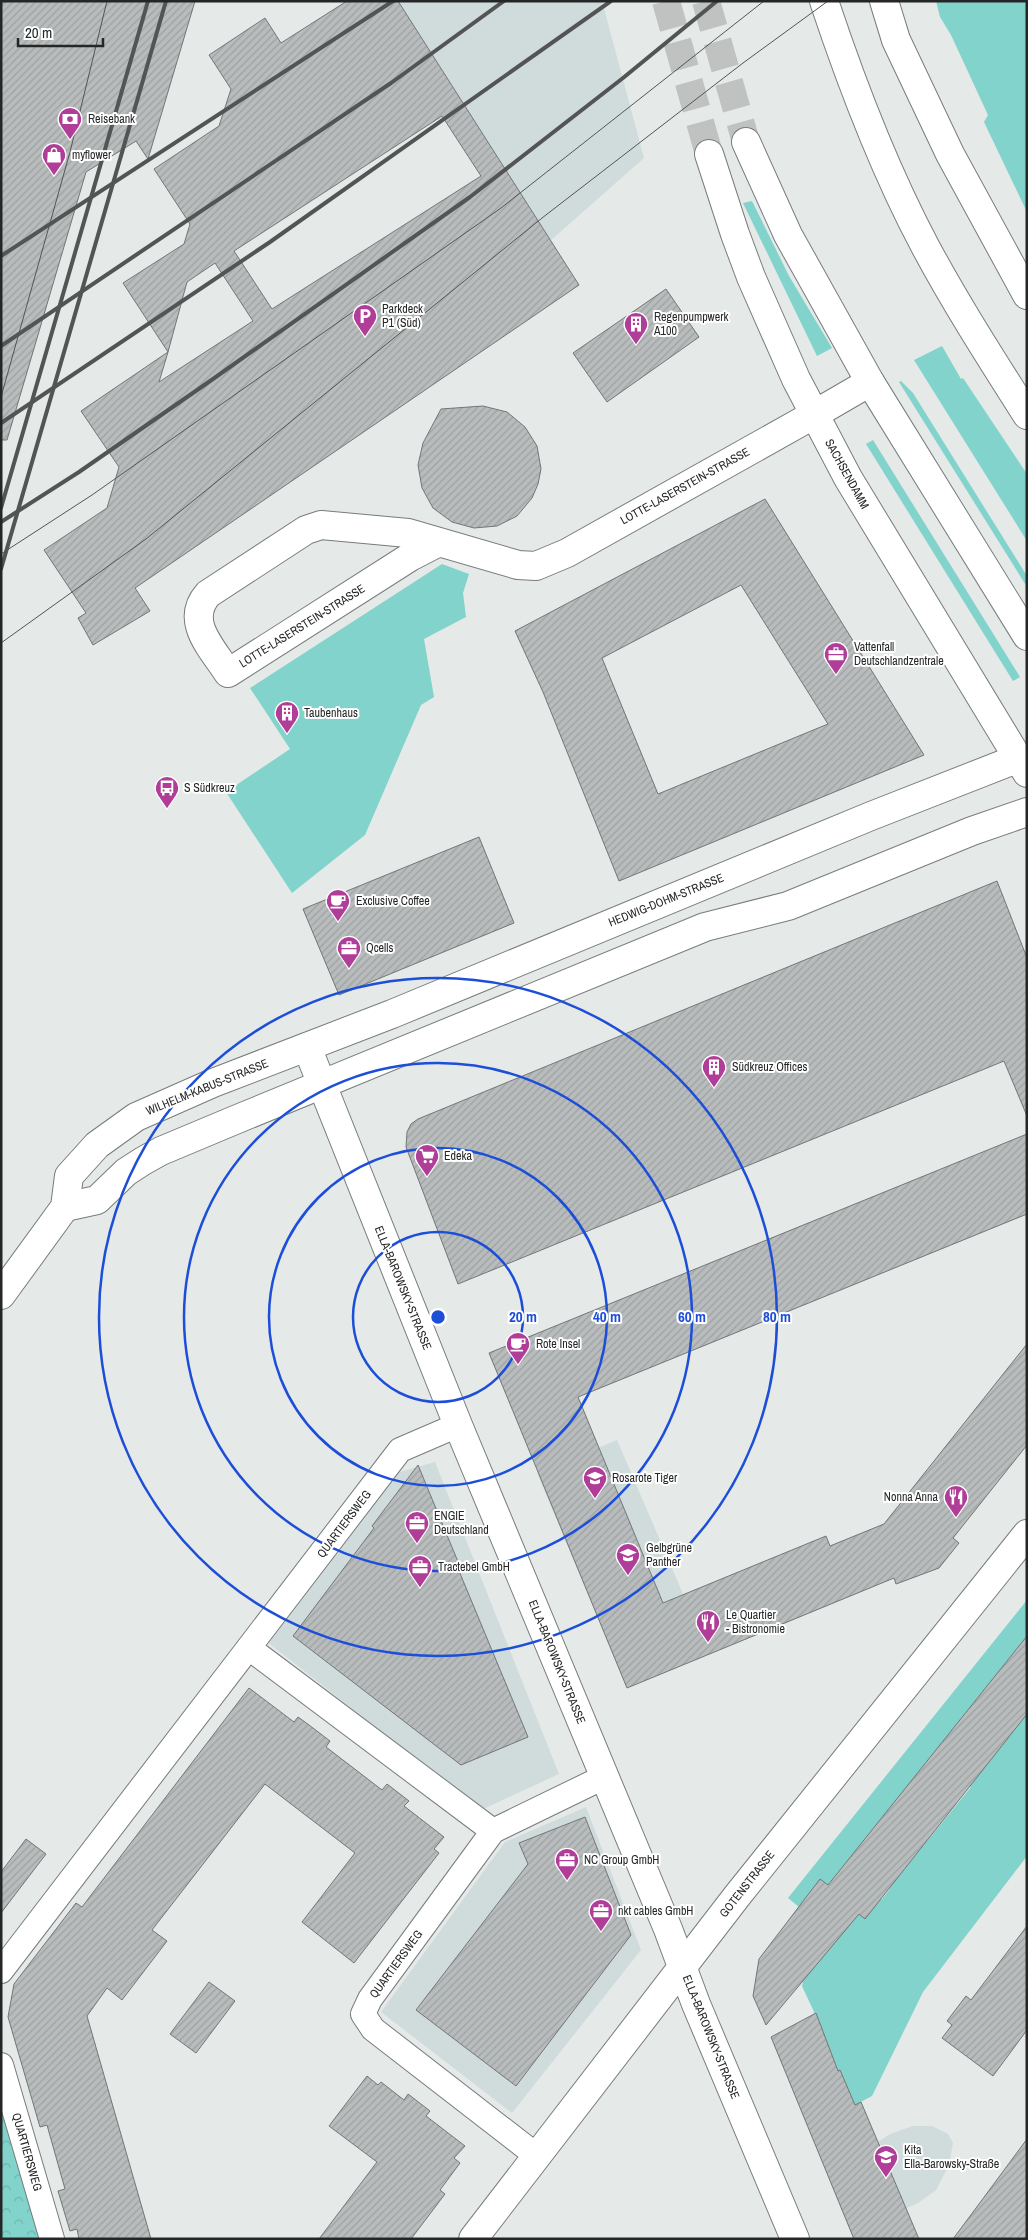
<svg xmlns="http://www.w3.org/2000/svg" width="1028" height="2240" viewBox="0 0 1028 2240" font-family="'Archivo Narrow',sans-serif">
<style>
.built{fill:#d0dcdb}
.green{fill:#81d3cb}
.forest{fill:url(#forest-crowns)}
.building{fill:url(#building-hatch);stroke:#727676;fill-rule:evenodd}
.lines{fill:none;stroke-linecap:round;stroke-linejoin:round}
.secondary-tunnel{stroke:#bfc2c1;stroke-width:28;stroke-dasharray:28 14;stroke-linecap:butt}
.pedestrian-casing{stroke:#787c7c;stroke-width:26}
.minor-casing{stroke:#787c7c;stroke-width:30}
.tertiary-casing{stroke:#787c7c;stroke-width:30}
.secondary-casing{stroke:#787c7c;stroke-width:30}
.motorway-casing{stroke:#787c7c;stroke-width:30}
.pedestrian{stroke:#fff;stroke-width:24}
.minor{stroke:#fff;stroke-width:28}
.tertiary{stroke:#fff;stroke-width:28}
.secondary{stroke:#fff;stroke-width:28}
.motorway{stroke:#fff;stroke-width:28}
.tram{stroke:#535555;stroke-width:1}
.rail{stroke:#535555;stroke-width:4}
.ring{fill:none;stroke:#1d4ed8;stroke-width:2.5}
.labels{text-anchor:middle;stroke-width:4;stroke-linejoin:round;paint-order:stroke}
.poi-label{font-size:12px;fill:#252626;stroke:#fff;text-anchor:start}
.street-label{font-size:12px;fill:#252626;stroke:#fff}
.centre{fill:#1d4ed8;stroke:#fff;stroke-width:2.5}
.ring-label{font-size:15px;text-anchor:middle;font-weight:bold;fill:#1d4ed8;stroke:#fff;stroke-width:4;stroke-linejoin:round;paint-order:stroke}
</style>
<defs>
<pattern id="forest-crowns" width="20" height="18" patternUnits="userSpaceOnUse" patternTransform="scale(1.25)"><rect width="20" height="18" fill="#81d3cb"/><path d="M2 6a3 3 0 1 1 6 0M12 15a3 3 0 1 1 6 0" fill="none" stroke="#6fb5ae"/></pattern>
<pattern id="building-hatch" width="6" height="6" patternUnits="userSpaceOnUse" patternTransform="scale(1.25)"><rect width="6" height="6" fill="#b8bcbc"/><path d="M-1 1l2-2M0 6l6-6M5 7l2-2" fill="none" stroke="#9ea1a1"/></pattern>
</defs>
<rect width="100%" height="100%" fill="#e5e9e8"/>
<g class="built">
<polygon points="398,1 602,1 644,158 550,241"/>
<polygon points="617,1440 683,1594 663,1603 675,1632 614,1657 537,1473"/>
<polygon points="435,1462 559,1774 481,1810 266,1641 396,1473"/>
<polygon points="586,1807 641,1950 512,2113 381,2012 505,1842"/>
<polygon points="913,2126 932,2126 948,2134 953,2143 949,2165 936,2190 918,2203 852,2233 878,2142 890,2134"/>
</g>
<g class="green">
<polygon points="936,1 1027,1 1027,212 984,122 988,115 951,35 940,17"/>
<polygon points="752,201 789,276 832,348 817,356 743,203"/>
<polygon points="942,346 961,379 963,378 1027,474 1027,541 914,360"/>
<polygon points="901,381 913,393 1027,576 1027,587 899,382"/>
<polygon points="873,440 1020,677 1013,681 866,444"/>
<polygon points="442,564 469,574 463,593 466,617 424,639 434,697 421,705 365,835 292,893 226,792 290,749 250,688"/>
<polygon points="1027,1600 1027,1636 828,1885 820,1879 799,1907 788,1898"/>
<polygon points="1027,1714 1027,1856 923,1992 872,2096 853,2106 840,2070 838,2071 819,2026 820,2025 816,2013 815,2014 802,1986 804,1978 857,1912 882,1899 890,1889 889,1888 967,1792 971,1787 969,1786"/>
</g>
<polygon class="forest" points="1,2108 40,2239 1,2239"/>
<g class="building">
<polygon points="1,1 195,1 148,159 136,141 86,172 7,440 1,440"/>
<path d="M347,1H398L579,285L135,588L150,611L93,645L78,618L86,613L44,550L107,508L119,467L81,411L168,352L159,382L253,321L215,263L187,282L168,352L123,283L184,244L190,224L154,169L219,126L231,89L209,55L265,18L281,43ZM442,116L481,176L272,309L234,251Z"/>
<polygon points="666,289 699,337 607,402 573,353"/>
<polygon points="483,406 507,412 525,427 537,446 541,469 538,484 532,498 517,516 497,526 474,528 452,522 433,508 422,488 418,465 423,443 441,409"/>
<path d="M765,499L924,755L619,881L543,692L515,631ZM741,585L828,724L658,794L602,658Z"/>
<polygon points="479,837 514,923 339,995 303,909"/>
<polygon points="997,881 1027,958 1027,1116 1004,1061 458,1284 406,1147 407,1132 411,1124 418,1119"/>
<polygon points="1027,1134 1027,1214 578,1397 663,1603 826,1536 830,1546 884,1524 1027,1344 1027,1445 953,1538 959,1543 939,1568 896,1584 894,1578 627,1688 489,1353"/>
<polygon points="418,1465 461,1569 459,1571 528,1737 461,1765 293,1636 374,1528 372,1526"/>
<polygon points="1027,1636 1027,1714 865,1919 859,1914 766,2025 753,1996 759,1959 820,1879 828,1885"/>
<polygon points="249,1688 294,1722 298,1717 309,1725 330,1741 326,1747 382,1790 387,1784 409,1801 404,1806 444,1837 434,1849 439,1853 354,1963 302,1922 355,1853 265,1784 152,1930 167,1941 122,2000 107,1988 87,2016 151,2239 79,2239 77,2229 70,2231 58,2191 65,2189 47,2125 40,2127 8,2017 14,1984 76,1903 82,1907"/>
<polygon points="585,1817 631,1935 516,2086 416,2010 528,1864 519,1843"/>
<polygon points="26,1839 46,1854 1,1913 1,1872"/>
<polygon points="1027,1926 1027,2030 993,2076 942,2038 952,2025 947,2021 966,1996 971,2000"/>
<polygon points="209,1982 235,2001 196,2053 170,2034"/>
<polygon points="816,2013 838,2071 840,2070 855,2105 861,2102 919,2239 854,2239 771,2037"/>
<polygon points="367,2076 378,2085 381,2082 404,2100 408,2094 430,2111 426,2116 465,2146 454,2158 460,2163 440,2190 445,2194 411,2239 319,2239 377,2162 329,2126"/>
<polygon points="1027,2139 1027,2239 953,2239 979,2204"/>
</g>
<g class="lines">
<g class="secondary-tunnel">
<polyline points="666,1 709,154"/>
<polyline points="706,1 746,142"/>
</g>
<g class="pedestrian-casing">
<g id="pedestrian">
<polyline points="249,1648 493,1831"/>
<polyline points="1,1971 400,1450 458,1425"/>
<polyline points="1,2065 52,2239"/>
<polyline points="537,2156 373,2029 363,2014 370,1999 493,1831 604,1777"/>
</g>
</g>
<g class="minor-casing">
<g id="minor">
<path d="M439,542L410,557L228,673C212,648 184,621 208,594L306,530L321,525L408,533L518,565L536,566L567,553L815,414"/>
<polyline points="473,2239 737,1896 1027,1534"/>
</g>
</g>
<g class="tertiary-casing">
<g id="tertiary">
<polyline points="307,1047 458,1425 668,1929 696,2004 795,2239"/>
<polyline points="65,1207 97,1200 126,1172 143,1161 161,1151 235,1120 705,927 788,906 972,831 1027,812"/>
<polyline points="1,1295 65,1207 69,1176 97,1145 136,1117 213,1083 392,1014 871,816 1019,758"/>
</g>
</g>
<g class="secondary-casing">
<g id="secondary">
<polyline points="746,142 788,235 870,382 1027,636"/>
<polyline points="709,154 735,234 751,277 796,379 848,478 1027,773"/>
<polyline points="815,414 870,382"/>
</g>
</g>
<g class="motorway-casing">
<g id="motorway">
<path d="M824,1C852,85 884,169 925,246C956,304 992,360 1027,415"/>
<polyline points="884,1 896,40 950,154 1027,295"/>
</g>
</g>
<use href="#pedestrian" class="pedestrian"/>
<use href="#minor" class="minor"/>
<use href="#tertiary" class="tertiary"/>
<use href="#secondary" class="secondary"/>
<use href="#motorway" class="motorway"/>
<g class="tram">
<polyline points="1,397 70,152 107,1"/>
<polyline points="1,554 92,495 501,208 764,1"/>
<polyline points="1,643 146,539 542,218 743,63 828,1"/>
</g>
<g class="rail">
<polyline points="1,256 393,1"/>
<polyline points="1,346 391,83 504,1"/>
<polyline points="1,423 270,242 611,1"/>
<polyline points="1,508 148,1"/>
<polyline points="1,522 79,472 213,379 470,197 623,78 717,1"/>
<polyline points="1,569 166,1"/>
</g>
</g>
<g class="ring">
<circle cx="438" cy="1317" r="85"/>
<circle cx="438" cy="1317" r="169"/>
<circle cx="438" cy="1317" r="254"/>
<circle cx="438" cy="1317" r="339"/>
</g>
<defs>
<g id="bank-pin" transform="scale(1.25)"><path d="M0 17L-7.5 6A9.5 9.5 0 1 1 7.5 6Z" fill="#b03d97" stroke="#fff"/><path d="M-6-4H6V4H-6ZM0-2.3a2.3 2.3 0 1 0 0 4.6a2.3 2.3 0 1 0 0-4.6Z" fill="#fff"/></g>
<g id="shop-pin" transform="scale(1.25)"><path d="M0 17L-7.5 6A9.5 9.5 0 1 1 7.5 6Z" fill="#b03d97" stroke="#fff"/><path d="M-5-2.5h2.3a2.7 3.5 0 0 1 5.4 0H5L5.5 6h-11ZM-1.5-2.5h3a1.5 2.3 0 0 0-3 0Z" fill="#fff"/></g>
<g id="parking-pin" transform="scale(1.25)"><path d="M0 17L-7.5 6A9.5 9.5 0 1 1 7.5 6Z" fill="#b03d97" stroke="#fff"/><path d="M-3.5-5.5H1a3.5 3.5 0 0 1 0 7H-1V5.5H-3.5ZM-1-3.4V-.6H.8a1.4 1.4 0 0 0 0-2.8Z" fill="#fff"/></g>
<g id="building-pin" transform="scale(1.25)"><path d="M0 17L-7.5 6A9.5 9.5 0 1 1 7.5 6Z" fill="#b03d97" stroke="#fff"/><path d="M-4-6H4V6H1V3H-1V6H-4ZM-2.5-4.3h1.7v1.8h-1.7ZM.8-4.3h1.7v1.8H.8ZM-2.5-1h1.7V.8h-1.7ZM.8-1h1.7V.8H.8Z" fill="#fff"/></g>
<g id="office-pin" transform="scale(1.25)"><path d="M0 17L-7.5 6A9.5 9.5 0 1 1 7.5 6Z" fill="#b03d97" stroke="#fff"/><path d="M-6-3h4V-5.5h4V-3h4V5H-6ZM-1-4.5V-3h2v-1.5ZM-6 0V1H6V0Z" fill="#fff"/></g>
<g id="bus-pin" transform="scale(1.25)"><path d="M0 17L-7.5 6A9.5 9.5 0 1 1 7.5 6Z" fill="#b03d97" stroke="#fff"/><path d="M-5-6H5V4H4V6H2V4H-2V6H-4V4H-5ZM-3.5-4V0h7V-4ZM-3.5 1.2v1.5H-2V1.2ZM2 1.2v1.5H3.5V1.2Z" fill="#fff"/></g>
<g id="cafe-pin" transform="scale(1.25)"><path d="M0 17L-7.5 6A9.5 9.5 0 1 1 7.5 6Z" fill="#b03d97" stroke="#fff"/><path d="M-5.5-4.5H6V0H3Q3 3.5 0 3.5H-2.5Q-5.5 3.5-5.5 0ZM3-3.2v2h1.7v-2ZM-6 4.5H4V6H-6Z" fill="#fff"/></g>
<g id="supermarket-pin" transform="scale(1.25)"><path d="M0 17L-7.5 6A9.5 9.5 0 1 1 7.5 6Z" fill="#b03d97" stroke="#fff"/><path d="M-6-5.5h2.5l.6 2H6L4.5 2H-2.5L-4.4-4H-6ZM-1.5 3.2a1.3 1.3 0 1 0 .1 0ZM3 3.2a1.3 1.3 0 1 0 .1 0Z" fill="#fff"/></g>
<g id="school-pin" transform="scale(1.25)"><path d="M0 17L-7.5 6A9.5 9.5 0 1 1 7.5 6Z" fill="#b03d97" stroke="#fff"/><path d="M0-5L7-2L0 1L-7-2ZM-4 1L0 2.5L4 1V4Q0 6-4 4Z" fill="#fff"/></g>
<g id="restaurant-pin" transform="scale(1.25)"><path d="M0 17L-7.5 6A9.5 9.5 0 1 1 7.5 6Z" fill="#b03d97" stroke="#fff"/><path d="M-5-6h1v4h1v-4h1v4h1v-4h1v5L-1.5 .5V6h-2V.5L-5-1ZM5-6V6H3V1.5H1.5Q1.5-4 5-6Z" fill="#fff"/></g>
</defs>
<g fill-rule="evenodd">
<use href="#bank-pin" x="70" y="119"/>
<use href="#shop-pin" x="54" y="155"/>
<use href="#parking-pin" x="365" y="316"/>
<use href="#building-pin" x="636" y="324"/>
<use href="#office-pin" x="836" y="654"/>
<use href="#building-pin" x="287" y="713"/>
<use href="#bus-pin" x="167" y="788"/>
<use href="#cafe-pin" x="338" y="901"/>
<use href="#office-pin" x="349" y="948"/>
<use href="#building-pin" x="714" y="1067"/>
<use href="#supermarket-pin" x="427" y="1156"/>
<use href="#cafe-pin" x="518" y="1344"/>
<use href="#school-pin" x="595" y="1478"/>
<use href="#restaurant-pin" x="956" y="1497"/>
<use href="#office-pin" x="417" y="1523"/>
<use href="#school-pin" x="628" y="1555"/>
<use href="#office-pin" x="420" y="1567"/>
<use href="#restaurant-pin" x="708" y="1622"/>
<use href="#office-pin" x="567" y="1860"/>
<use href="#office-pin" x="601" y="1911"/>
<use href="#school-pin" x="886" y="2157"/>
</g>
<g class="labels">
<g class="poi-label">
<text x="88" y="123">Reisebank</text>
<text x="72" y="159">myflower</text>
<text x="382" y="313">Parkdeck<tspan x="382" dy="14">P1 (Süd)</tspan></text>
<text x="654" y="321">Regenpumpwerk<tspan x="654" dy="14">A100</tspan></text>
<text x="854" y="651">Vattenfall<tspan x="854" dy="14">Deutschlandzentrale</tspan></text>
<text x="304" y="717">Taubenhaus</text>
<text x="184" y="792">S Südkreuz</text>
<text x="356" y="905">Exclusive Coffee</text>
<text x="366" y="952">Qcells</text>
<text x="732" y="1071">Südkreuz Offices</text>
<text x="444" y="1160">Edeka</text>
<text x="536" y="1348">Rote Insel</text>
<text x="612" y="1482">Rosarote Tiger</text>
<text x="938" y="1501" text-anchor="end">Nonna Anna</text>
<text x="434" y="1520">ENGIE<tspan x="434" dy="14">Deutschland</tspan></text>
<text x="646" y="1552">Gelbgrüne<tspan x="646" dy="14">Panther</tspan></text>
<text x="438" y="1571">Tractebel GmbH</text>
<text x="726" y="1619">Le Quartier<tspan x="726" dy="14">- Bistronomie</tspan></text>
<text x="584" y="1864">NC Group GmbH</text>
<text x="618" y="1915">nkt cables GmbH</text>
<text x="904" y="2154">Kita<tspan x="904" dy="14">Ella-Barowsky-Straße</tspan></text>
</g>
<g class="street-label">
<text transform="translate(847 474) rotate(61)" y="4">SACHSENDAMM</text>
<text transform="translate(685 486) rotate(-29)" y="4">LOTTE-LASERSTEIN-STRASSE</text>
<text transform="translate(302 626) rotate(-32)" y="4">LOTTE-LASERSTEIN-STRASSE</text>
<text transform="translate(666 900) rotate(-22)" y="4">HEDWIG-DOHM-STRASSE</text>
<text transform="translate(207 1087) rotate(-22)" y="4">WILHELM-KABUS-STRASSE</text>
<text transform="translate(403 1288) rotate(68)" y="4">ELLA-BAROWSKY-STRASSE</text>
<text transform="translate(344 1524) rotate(-53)" y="4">QUARTIERSWEG</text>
<text transform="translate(557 1662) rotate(68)" y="4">ELLA-BAROWSKY-STRASSE</text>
<text transform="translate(747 1884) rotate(-52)" y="4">GOTENSTRASSE</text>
<text transform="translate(396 1964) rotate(-54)" y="4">QUARTIERSWEG</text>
<text transform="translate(711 2037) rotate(68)" y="4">ELLA-BAROWSKY-STRASSE</text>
<text transform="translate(27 2152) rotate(74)" y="4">QUARTIERSWEG</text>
</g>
</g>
<circle cx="438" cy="1317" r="8" class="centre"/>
<g class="ring-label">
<text x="523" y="1322">20 m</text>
<text x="607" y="1322">40 m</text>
<text x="692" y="1322">60 m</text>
<text x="777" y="1322">80 m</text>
</g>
<rect width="1028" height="2240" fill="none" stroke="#252626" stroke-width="5"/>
<path d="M18 38v8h85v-8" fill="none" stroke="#252626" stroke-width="2.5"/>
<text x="25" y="38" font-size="15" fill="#252626" stroke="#ffffff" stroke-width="4" paint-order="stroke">20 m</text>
</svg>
